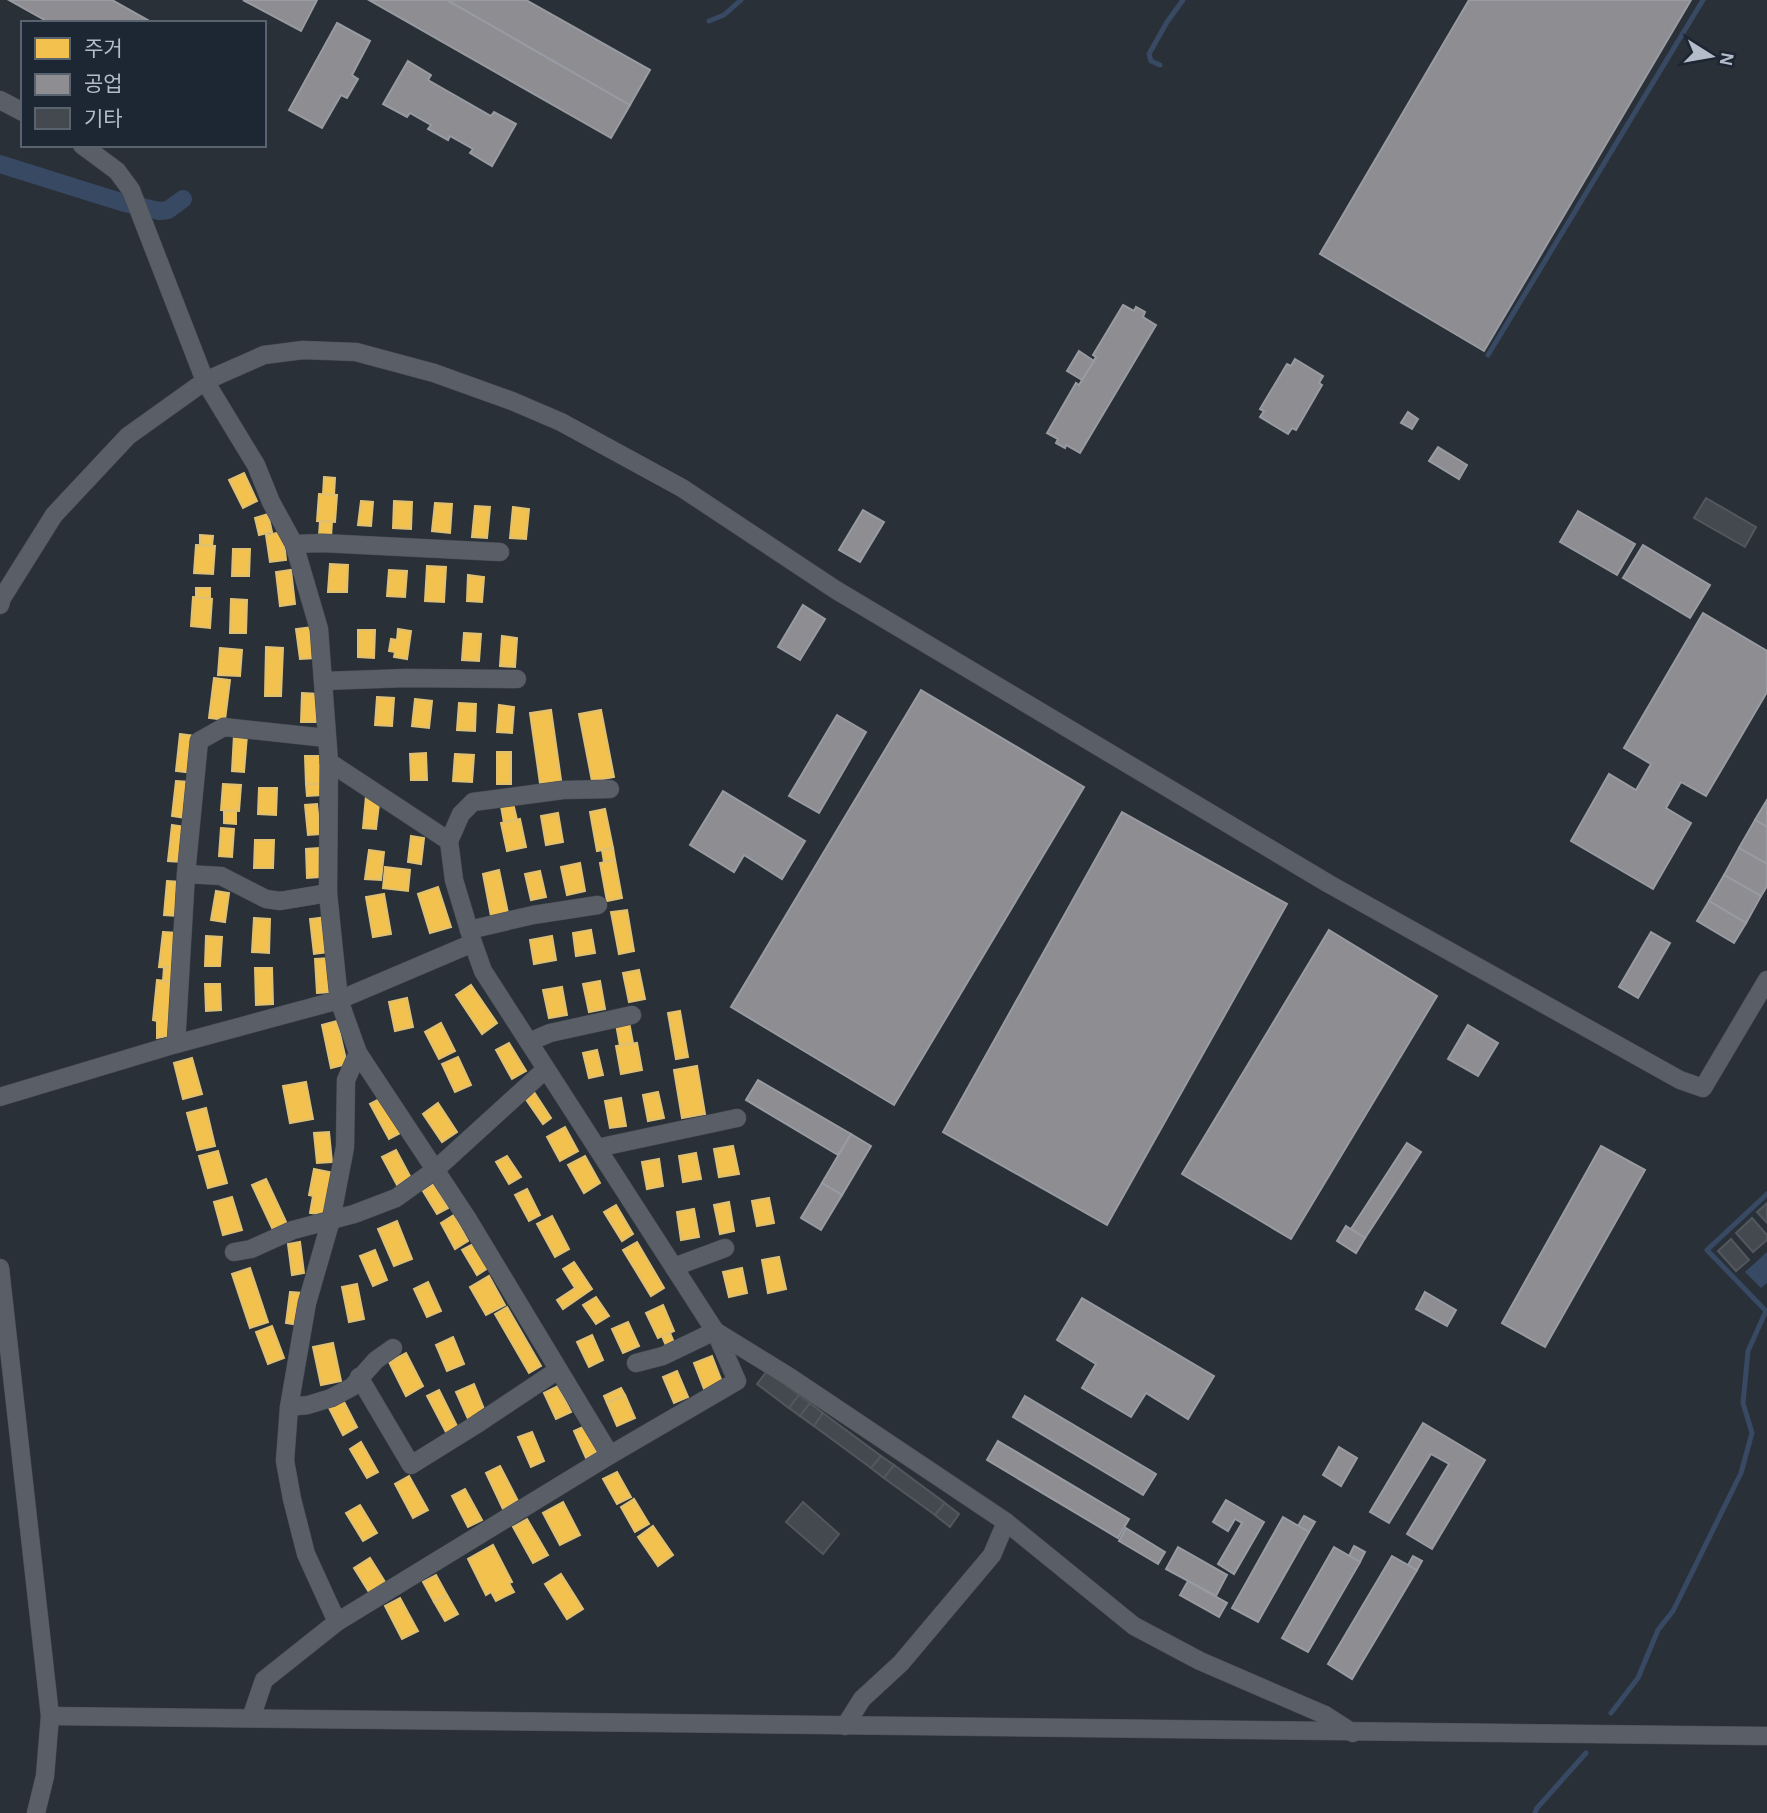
<svg xmlns="http://www.w3.org/2000/svg" width="1767" height="1813" viewBox="0 0 1767 1813" font-family="'Alegreya Sans','Noto Sans KR',sans-serif">
<style>
.water{fill:#384963}
.homes{fill:#f2c14e;stroke:#dfc073;stroke-width:2}
.industry{fill:#8d8d92;stroke:#999ba2;stroke-width:2}
.lines{fill:none;stroke-linecap:round;stroke-linejoin:round}
.stream{stroke:#384963;stroke-width:5}
.canal{stroke:#384963;stroke-width:18}
.building{fill:#444950;stroke:#52575f;stroke-width:2}
.street-casing{stroke:#484c53;stroke-width:19}
.street{stroke:#5a5e66;stroke-width:18}
</style>
<rect width="100%" height="100%" fill="#2a3038"/>
<polygon class="water" points="1767,1252 1767,1283 1761,1288 1745,1272"/>
<g class="homes">
<polygon points="244,473 257,501 243,508 229,480"/>
<polygon points="324,477 335,478 334,495 323,494"/>
<polygon points="319,494 337,495 335,522 317,521"/>
<polygon points="361,501 373,502 371,526 358,525"/>
<polygon points="394,501 412,502 411,529 393,528"/>
<polygon points="435,503 452,504 450,533 432,531"/>
<polygon points="475,506 490,507 487,538 472,537"/>
<polygon points="513,507 529,509 526,539 510,538"/>
<polygon points="268,514 272,532 259,535 255,518"/>
<polygon points="320,521 332,522 331,537 319,536"/>
<polygon points="283,532 286,560 270,562 266,535"/>
<polygon points="200,535 213,536 212,546 200,545"/>
<polygon points="196,545 215,546 213,574 194,573"/>
<polygon points="233,549 250,549 249,576 232,576"/>
<polygon points="330,564 348,565 347,592 328,592"/>
<polygon points="427,566 446,567 444,602 425,601"/>
<polygon points="291,570 295,604 280,606 276,572"/>
<polygon points="389,570 407,571 405,597 387,596"/>
<polygon points="468,575 484,577 482,602 467,601"/>
<rect x="196" y="588" width="14" height="10"/>
<polygon points="193,597 212,599 210,628 191,626"/>
<polygon points="231,599 247,600 246,633 230,633"/>
<polygon points="312,627 316,658 300,659 296,629"/>
<polygon points="398,629 411,631 407,659 394,657 395,652 389,651 391,639 397,640"/>
<polygon points="358,630 375,630 374,658 358,657"/>
<polygon points="464,633 481,634 479,661 462,660"/>
<polygon points="502,636 517,638 515,667 500,666"/>
<polygon points="266,647 283,648 281,696 265,696"/>
<polygon points="220,648 242,650 240,676 218,675"/>
<polygon points="214,678 230,680 225,720 209,718"/>
<polygon points="302,693 320,694 318,722 301,722"/>
<polygon points="377,697 394,698 392,726 375,725"/>
<polygon points="415,699 432,701 429,728 412,726"/>
<polygon points="459,703 476,704 475,731 457,730"/>
<polygon points="499,705 514,707 512,733 497,732"/>
<polygon points="551,710 562,787 541,790 530,713"/>
<polygon points="601,710 614,777 592,781 579,714"/>
<polygon points="180,734 196,736 192,773 176,771"/>
<polygon points="234,735 247,735 244,772 232,771"/>
<rect x="497" y="752" width="14" height="32"/>
<polygon points="426,753 427,780 411,780 410,754"/>
<polygon points="455,754 474,755 472,782 453,781"/>
<polygon points="305,756 320,756 321,784 306,784"/>
<polygon points="176,781 190,782 186,818 172,816"/>
<polygon points="223,784 241,785 239,811 221,810"/>
<polygon points="306,784 321,784 322,795 307,796"/>
<polygon points="259,788 277,788 276,815 258,814"/>
<polygon points="366,796 379,804 376,829 363,828"/>
<polygon points="513,803 517,820 504,823 501,806"/>
<polygon points="317,804 320,834 308,835 305,805"/>
<polygon points="605,809 613,848 597,851 590,812"/>
<polygon points="224,811 236,811 236,824 224,823"/>
<polygon points="558,813 563,842 546,845 541,816"/>
<polygon points="520,819 526,847 507,851 501,823"/>
<polygon points="172,825 186,827 182,862 168,861"/>
<polygon points="221,828 234,829 232,857 219,856"/>
<polygon points="411,836 424,838 421,864 408,862"/>
<polygon points="255,840 274,840 273,868 254,868"/>
<polygon points="319,848 320,877 307,878 306,849"/>
<polygon points="613,848 615,860 604,862 602,850"/>
<polygon points="369,850 384,852 381,880 365,879"/>
<polygon points="615,860 622,898 607,901 600,863"/>
<polygon points="580,863 585,891 567,895 561,867"/>
<polygon points="385,867 410,870 408,891 383,888"/>
<polygon points="499,870 508,913 491,916 483,874"/>
<polygon points="540,871 546,897 531,900 525,874"/>
<polygon points="167,881 181,882 178,916 164,915"/>
<polygon points="438,887 451,927 430,933 418,894"/>
<polygon points="216,891 229,893 225,922 211,920"/>
<polygon points="384,894 391,934 373,937 366,897"/>
<polygon points="627,910 634,951 619,954 611,912"/>
<polygon points="326,917 330,952 314,954 310,919"/>
<polygon points="254,918 270,919 269,953 252,952"/>
<polygon points="591,930 595,953 576,956 573,933"/>
<polygon points="163,932 178,933 174,968 159,967"/>
<polygon points="206,936 222,937 220,966 205,966"/>
<polygon points="552,936 556,960 534,964 530,940"/>
<polygon points="331,958 333,992 317,993 315,959"/>
<polygon points="164,967 174,968 173,982 163,981"/>
<polygon points="255,968 272,968 273,1004 256,1005"/>
<polygon points="639,970 645,999 629,1002 623,973"/>
<polygon points="157,980 173,982 172,1035 157,1038 157,1021 153,1020"/>
<polygon points="600,981 605,1009 589,1012 583,984"/>
<polygon points="205,984 220,984 221,1010 206,1011"/>
<polygon points="471,985 497,1023 482,1034 456,995"/>
<polygon points="562,987 567,1015 549,1018 543,990"/>
<polygon points="407,998 413,1027 395,1031 389,1002"/>
<polygon points="680,1011 688,1057 676,1059 668,1013"/>
<polygon points="337,1021 347,1064 331,1068 322,1025"/>
<polygon points="629,1022 633,1043 620,1046 616,1024"/>
<polygon points="441,1023 455,1051 439,1059 425,1032"/>
<polygon points="509,1043 526,1071 512,1079 496,1050"/>
<polygon points="637,1043 642,1070 621,1074 616,1046"/>
<polygon points="597,1050 603,1075 589,1078 583,1053"/>
<polygon points="458,1057 471,1085 455,1092 442,1064"/>
<polygon points="192,1058 202,1094 183,1099 174,1063"/>
<polygon points="697,1066 705,1114 682,1118 674,1070"/>
<polygon points="306,1082 313,1119 290,1123 283,1086"/>
<polygon points="534,1092 551,1118 543,1124 525,1098"/>
<polygon points="658,1092 664,1118 648,1121 643,1095"/>
<polygon points="383,1097 402,1132 389,1139 370,1104"/>
<polygon points="621,1098 626,1126 610,1128 605,1101"/>
<polygon points="438,1103 457,1132 442,1142 423,1114"/>
<polygon points="206,1108 215,1146 197,1150 187,1113"/>
<polygon points="565,1127 578,1151 560,1161 547,1137"/>
<polygon points="329,1132 332,1162 317,1163 314,1133"/>
<polygon points="733,1146 739,1174 719,1177 714,1149"/>
<polygon points="396,1150 411,1178 397,1185 382,1157"/>
<polygon points="218,1151 227,1183 208,1188 199,1156"/>
<polygon points="696,1153 701,1179 683,1182 679,1156"/>
<polygon points="507,1156 521,1177 509,1184 496,1162"/>
<polygon points="585,1156 600,1183 584,1193 568,1165"/>
<polygon points="659,1159 663,1186 647,1189 642,1162"/>
<polygon points="314,1169 334,1173 325,1215 310,1213 313,1196 309,1195"/>
<polygon points="266,1179 287,1224 273,1230 252,1185"/>
<polygon points="434,1184 448,1208 437,1214 423,1191"/>
<polygon points="527,1189 540,1215 529,1221 515,1195"/>
<polygon points="232,1197 242,1230 223,1235 214,1202"/>
<polygon points="769,1198 774,1223 757,1226 752,1201"/>
<polygon points="729,1202 734,1231 720,1234 714,1205"/>
<polygon points="616,1205 633,1234 622,1241 604,1212"/>
<polygon points="694,1209 699,1237 681,1240 677,1212"/>
<polygon points="454,1215 468,1241 455,1249 441,1223"/>
<polygon points="552,1216 569,1249 555,1257 537,1224"/>
<polygon points="397,1221 412,1259 394,1266 378,1229"/>
<polygon points="300,1242 304,1273 292,1275 288,1244"/>
<polygon points="637,1242 664,1288 651,1296 623,1250"/>
<polygon points="473,1244 488,1268 477,1275 462,1250"/>
<polygon points="375,1250 387,1280 373,1286 360,1256"/>
<polygon points="779,1257 786,1289 768,1293 762,1260"/>
<polygon points="574,1262 592,1289 563,1309 557,1300 575,1288 563,1269"/>
<polygon points="250,1268 268,1322 250,1328 232,1274"/>
<polygon points="742,1268 747,1293 729,1297 723,1272"/>
<polygon points="489,1276 505,1305 486,1315 470,1287"/>
<polygon points="428,1282 441,1311 427,1317 414,1289"/>
<polygon points="357,1284 364,1319 349,1322 342,1287"/>
<polygon points="290,1292 303,1293 299,1325 286,1323"/>
<polygon points="596,1297 609,1316 596,1324 583,1305"/>
<polygon points="663,1305 674,1331 658,1338 646,1313"/>
<polygon points="507,1307 541,1366 529,1373 495,1314"/>
<polygon points="628,1322 639,1346 623,1353 612,1329"/>
<polygon points="272,1326 284,1358 268,1364 256,1332"/>
<polygon points="670,1333 675,1345 667,1348 662,1336"/>
<polygon points="592,1335 603,1360 589,1367 577,1342"/>
<polygon points="453,1337 464,1364 447,1371 436,1345"/>
<polygon points="333,1343 341,1381 321,1385 313,1347"/>
<polygon points="406,1353 423,1386 406,1396 389,1362"/>
<polygon points="712,1356 722,1382 704,1389 694,1363"/>
<polygon points="677,1371 688,1397 674,1403 663,1377"/>
<polygon points="474,1384 486,1414 469,1421 456,1392"/>
<polygon points="558,1386 571,1412 556,1419 544,1393"/>
<polygon points="621,1388 625,1395 607,1403 604,1396"/>
<polygon points="439,1390 459,1430 448,1436 427,1396"/>
<polygon points="625,1395 635,1418 617,1426 607,1403"/>
<polygon points="342,1398 357,1427 343,1435 328,1406"/>
<polygon points="585,1426 597,1453 586,1458 574,1431"/>
<polygon points="532,1432 544,1461 531,1467 518,1437"/>
<polygon points="361,1442 378,1472 367,1478 350,1449"/>
<polygon points="500,1466 518,1501 503,1509 486,1473"/>
<polygon points="617,1472 631,1497 617,1504 603,1479"/>
<polygon points="409,1476 428,1510 413,1518 395,1484"/>
<polygon points="465,1489 482,1520 468,1527 452,1496"/>
<polygon points="634,1499 649,1524 635,1532 621,1507"/>
<polygon points="563,1502 580,1535 560,1545 543,1513"/>
<polygon points="360,1505 377,1533 363,1541 346,1513"/>
<polygon points="527,1519 548,1555 533,1563 513,1527"/>
<polygon points="653,1526 673,1555 658,1566 638,1537"/>
<polygon points="493,1545 512,1582 509,1583 514,1592 496,1601 491,1592 486,1595 468,1559"/>
<polygon points="370,1558 385,1582 369,1592 354,1568"/>
<polygon points="561,1574 583,1609 567,1619 545,1584"/>
<polygon points="436,1575 447,1595 434,1602 423,1582"/>
<polygon points="447,1595 458,1614 445,1621 434,1602"/>
<polygon points="400,1598 418,1631 402,1639 385,1606"/>
</g>
<g class="industry">
<polygon points="9,0 112,0 153,23 50,23"/>
<polygon points="243,0 317,0 301,31"/>
<polygon points="369,0 447,0 630,105 611,138"/>
<polygon points="447,0 526,0 650,70 630,105"/>
<polygon points="1469,0 1691,0 1484,351 1320,254"/>
<polygon points="337,23 370,41 352,75 358,79 347,98 341,95 322,128 289,110"/>
<polygon points="408,61 431,75 428,80 491,116 494,112 516,124 492,166 470,153 473,149 450,136 448,140 428,129 431,125 410,113 407,117 383,104"/>
<polygon points="1123,305 1134,311 1136,307 1145,312 1143,317 1156,325 1080,453 1066,445 1065,448 1056,443 1058,439 1047,433 1076,383 1079,385 1096,357 1093,355"/>
<polygon points="1079,351 1094,361 1082,380 1067,371"/>
<polygon points="1295,359 1323,376 1319,383 1322,385 1296,430 1292,428 1288,434 1260,417 1264,411 1260,409 1287,364 1291,366"/>
<polygon points="1408,412 1418,419 1412,429 1401,423"/>
<polygon points="1438,447 1467,465 1459,479 1429,461"/>
<polygon points="863,510 884,522 860,562 839,550"/>
<polygon points="1578,511 1635,544 1617,575 1560,542"/>
<polygon points="1643,545 1710,585 1690,618 1623,578"/>
<polygon points="803,605 825,619 800,660 778,647"/>
<polygon points="1703,613 1767,651 1767,692 1706,796 1681,782 1666,808 1691,823 1653,889 1571,841 1609,774 1636,790 1651,764 1624,748"/>
<polygon points="921,690 1084,787 894,1105 731,1007"/>
<polygon points="837,715 866,732 819,813 789,796"/>
<polygon points="723,791 805,841 782,879 744,855 734,872 690,845"/>
<polygon points="1767,800 1767,827 1755,820"/>
<polygon points="1122,812 1287,904 1107,1225 943,1132"/>
<polygon points="1755,820 1767,827 1767,864 1739,848"/>
<polygon points="1739,848 1767,864 1767,886 1761,896 1724,875"/>
<polygon points="1724,875 1761,896 1746,923 1709,901"/>
<polygon points="1709,901 1746,923 1734,943 1697,921"/>
<polygon points="1329,930 1437,996 1291,1239 1182,1174"/>
<polygon points="1651,932 1670,943 1638,998 1619,987"/>
<polygon points="1468,1025 1498,1043 1478,1076 1448,1059"/>
<polygon points="758,1080 851,1134 838,1155 746,1100"/>
<polygon points="851,1134 871,1146 842,1195 822,1183"/>
<polygon points="1407,1143 1421,1152 1365,1238 1351,1229"/>
<polygon points="1601,1146 1645,1170 1545,1347 1502,1323"/>
<polygon points="822,1183 842,1195 821,1230 801,1218"/>
<polygon points="1346,1226 1365,1238 1356,1253 1337,1241"/>
<polygon points="1425,1292 1456,1310 1447,1326 1416,1309"/>
<polygon points="1082,1298 1214,1376 1188,1419 1146,1393 1131,1417 1082,1388 1096,1364 1057,1340"/>
<polygon points="1025,1396 1156,1474 1143,1495 1013,1417"/>
<polygon points="1423,1423 1485,1460 1432,1549 1407,1534 1449,1464 1431,1454 1389,1523 1370,1512"/>
<polygon points="998,1441 1129,1519 1118,1538 987,1460"/>
<polygon points="1339,1447 1357,1458 1341,1486 1323,1475"/>
<polygon points="1226,1500 1264,1522 1234,1574 1218,1564 1242,1523 1235,1519 1228,1531 1213,1522"/>
<polygon points="1304,1516 1315,1522 1309,1532 1298,1526"/>
<polygon points="1283,1517 1309,1532 1258,1622 1232,1608"/>
<polygon points="1126,1528 1165,1552 1158,1564 1119,1541"/>
<polygon points="1354,1546 1365,1552 1360,1562 1349,1556"/>
<polygon points="1178,1547 1227,1575 1216,1596 1166,1569"/>
<polygon points="1334,1547 1360,1562 1308,1652 1282,1638"/>
<polygon points="1392,1556 1417,1570 1352,1679 1328,1664"/>
<polygon points="1413,1556 1422,1561 1417,1570 1408,1565"/>
<polygon points="1188,1581 1227,1603 1219,1617 1180,1595"/>
</g>
<g class="lines">
<g class="stream">
<polyline points="709,21 724,15 741,0"/>
<polyline points="1160,65 1151,61 1149,54 1167,22 1183,0"/>
<polyline points="1488,355 1703,0"/>
<polyline points="1611,1713 1638,1678 1658,1630 1673,1611 1741,1473 1752,1433 1743,1403 1748,1351 1766,1311 1707,1250 1767,1194"/>
<polyline points="1535,1813 1537,1808 1586,1753"/>
</g>
<polyline class="canal" points="0,164 121,202 159,211 168,210 183,199"/>
</g>
<g class="building">
<polygon points="1706,498 1756,527 1745,547 1694,518"/>
<polygon points="1767,1203 1767,1223 1757,1212"/>
<polygon points="1752,1218 1767,1235 1767,1240 1753,1252 1736,1233"/>
<polygon points="1731,1239 1749,1260 1736,1271 1718,1251"/>
<polygon points="767,1371 799,1395 789,1408 757,1384"/>
<polygon points="799,1395 810,1403 800,1416 789,1408"/>
<polygon points="810,1403 823,1413 814,1426 800,1416"/>
<polygon points="823,1413 881,1456 871,1468 814,1426"/>
<polygon points="881,1456 894,1465 884,1478 871,1468"/>
<polygon points="894,1465 945,1503 935,1515 884,1478"/>
<polygon points="803,1502 839,1534 823,1554 786,1522"/>
<polygon points="945,1503 959,1514 950,1527 935,1515"/>
</g>
<g class="lines">
<g class="street-casing">
<g id="street">
<polyline points="0,100 23,112"/>
<polyline points="294,544 322,543 500,552"/>
<polyline points="0,605 2,598 54,515 128,436 205,381 264,355 303,350 356,352 434,373 512,401 561,422 682,488 836,590 1329,884 1680,1080 1703,1088 1767,980"/>
<polyline points="324,681 406,678 517,679"/>
<polyline points="329,762 449,841"/>
<polyline points="186,874 221,876 266,899 280,901 328,893"/>
<polyline points="469,930 533,915 598,905"/>
<polyline points="473,943 454,880 449,841 461,814 473,802 563,790 610,789"/>
<polyline points="529,1042 550,1033 632,1015"/>
<polyline points="176,1044 186,874 199,741 224,727 326,738"/>
<polyline points="358,1053 346,1080 345,1147 331,1220 307,1303 289,1407 285,1461 292,1499 306,1554 337,1622 610,1455"/>
<polyline points="0,1097 176,1044 339,1000 473,943 483,971 715,1331 737,1381 610,1455 467,1218 358,1053 339,1000 328,893 329,762 319,629 294,544 271,502 256,465 205,381 131,190 117,171 82,145"/>
<polyline points="597,1148 737,1118"/>
<polyline points="234,1252 251,1249 293,1230 354,1214 396,1198 435,1170 546,1069"/>
<polyline points="674,1267 725,1248"/>
<polyline points="0,1268 50,1716 45,1776 36,1813"/>
<polyline points="636,1363 663,1356 715,1331 788,1376 1006,1522 1134,1626 1200,1661 1325,1715 1353,1733"/>
<polyline points="359,1377 411,1465 477,1424 558,1370"/>
<polyline points="289,1407 308,1405 331,1398 352,1387 376,1360 393,1348"/>
<polyline points="50,1716 1767,1736"/>
<polyline points="251,1718 264,1680 337,1622"/>
<polyline points="845,1726 862,1699 901,1663 992,1555 1006,1522"/>
</g>
</g>
<use href="#street" class="street"/>
</g>
<rect x="21" y="21" width="245" height="126" fill="#1d2633" stroke="#59626f" stroke-width="2"/>
<rect x="35" y="38" width="35" height="21" fill="#f2c14e" stroke="#59626f" stroke-width="2"/>
<text x="84" y="56" font-size="21" fill="#b4bcc9">주거</text>
<rect x="35" y="74" width="35" height="21" fill="#8d8d92" stroke="#59626f" stroke-width="2"/>
<text x="84" y="91" font-size="21" fill="#b4bcc9">공업</text>
<rect x="35" y="108" width="35" height="21" fill="#444950" stroke="#59626f" stroke-width="2"/>
<text x="84" y="126" font-size="21" fill="#b4bcc9">기타</text>
<g transform="translate(1711 56) rotate(101)" stroke="#1d2633" stroke-width="5" paint-order="stroke">
<path d="M0-5L12 26L0 18L-12 26Z" fill="#b4bcc9"/>
<text y="-10" font-size="19" font-weight="bold" text-anchor="middle" fill="#b4bcc9">N</text>
</g>
</svg>
